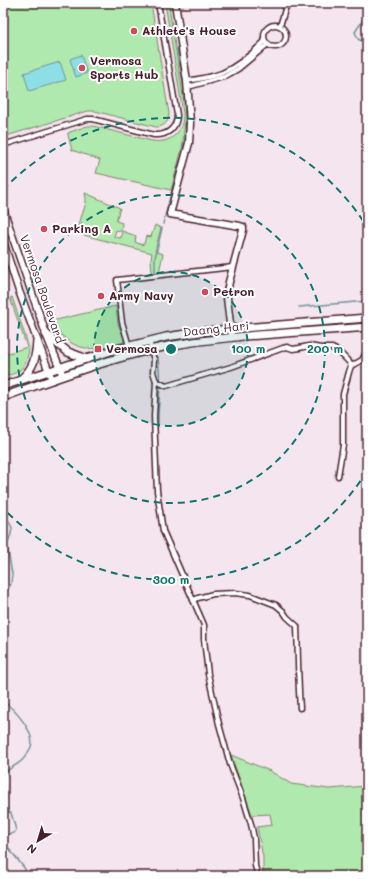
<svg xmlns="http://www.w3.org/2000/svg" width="370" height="879" viewBox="0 0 370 879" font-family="Mali,sans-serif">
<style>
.green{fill:#b0e9ad;stroke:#7d846c}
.water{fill:#8edfe5;stroke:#73929b}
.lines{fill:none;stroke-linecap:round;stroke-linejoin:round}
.stream{stroke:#73929b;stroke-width:1.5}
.street-casing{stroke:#4a1f2b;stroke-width:7}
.secondary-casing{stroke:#4a1f2b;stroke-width:9}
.primary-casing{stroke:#4a1f2b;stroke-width:10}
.street{stroke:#fff;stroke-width:4}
.secondary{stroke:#fff;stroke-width:6}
.primary{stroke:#fff;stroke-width:7}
.ring{fill:none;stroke:#0f766e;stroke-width:2;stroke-dasharray:7 5}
.poi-dot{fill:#d1495b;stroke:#fff;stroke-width:1.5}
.labels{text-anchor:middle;stroke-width:4;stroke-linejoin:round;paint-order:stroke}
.poi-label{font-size:12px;font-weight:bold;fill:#4a1f2b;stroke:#fff;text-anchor:start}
.street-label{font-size:12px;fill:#4a1f2b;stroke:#fff}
.centre{fill:#0f766e;stroke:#fff;stroke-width:2}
.ring-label{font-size:12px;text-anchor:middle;font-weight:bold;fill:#0f766e;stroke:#fff;stroke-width:4;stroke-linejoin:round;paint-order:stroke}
</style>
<rect width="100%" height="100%" fill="#f4e5ee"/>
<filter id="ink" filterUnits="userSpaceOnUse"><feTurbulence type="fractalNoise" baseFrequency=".025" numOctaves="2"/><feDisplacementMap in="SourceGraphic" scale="8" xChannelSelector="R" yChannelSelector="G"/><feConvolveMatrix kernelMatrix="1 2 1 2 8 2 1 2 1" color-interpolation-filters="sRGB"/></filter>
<g filter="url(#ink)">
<g class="green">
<path d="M3,3H151L169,114C169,122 164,127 156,127L95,111H88L3,137Z"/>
<path d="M165,3H168L169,7L184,102L185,121L182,149L171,190L96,173L100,160L72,150L68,135V133L70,132L87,126H93L152,141C171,144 184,132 183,113Z"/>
<polygon points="85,193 120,208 116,221 122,223 121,231 116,230 114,237 121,238 122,231 136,236 135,242 142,245 142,244 144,244 146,236 151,237 155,225 161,228 155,251 163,254 159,272 152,273 151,259 152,253 76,233 86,203 86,198"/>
<path d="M12,297L29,347C29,356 25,366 19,371C15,374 8,375 3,377V355L27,347L10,298Z"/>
<path d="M116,306L118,324L124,338V342C116,344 107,347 99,348C78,351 61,340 52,321Z"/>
<polygon points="231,755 270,771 291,784 329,789 367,786 367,876 264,876 263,875 263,857 257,827 272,825 270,814 252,815"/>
</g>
<g class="water">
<polygon points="81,55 87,73 76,77 70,59"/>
<polygon points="60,62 66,80 29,91 24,73"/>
</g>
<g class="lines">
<g class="stream">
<polyline points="367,14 355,32 358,39 367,44"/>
<path d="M177,49C178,60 182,72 183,83C186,105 188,128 183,149"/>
<polyline points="163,224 180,160"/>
<polyline points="155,271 155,258 162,228"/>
<polyline points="299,307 367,301"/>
<polyline points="158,357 160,381"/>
<polyline points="3,414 4,406"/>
<polyline points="158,427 158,415 160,386"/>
<polyline points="3,517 9,521 12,528 11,534 7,545 12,574 11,584 3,598"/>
<path d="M3,701C14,709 36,732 31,747C29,751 24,759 20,762C16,766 8,768 6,773C1,782 7,788 6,797L3,800"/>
<path d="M3,810L11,813L16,830L14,833C8,834 4,835 3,841L25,869V876"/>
</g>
<g class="street-casing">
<g id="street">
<circle cx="275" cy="36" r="11"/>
<polyline points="280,26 287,3"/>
<path d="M187,81C199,79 211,77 222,73C238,66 253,53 265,41"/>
<polyline points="188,87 224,77 238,69 268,44"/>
<path d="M3,145L87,119H93L154,135C167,136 177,128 177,115L158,3"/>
<polyline points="149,341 154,360 153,372 156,381 154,416 157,491 163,531 204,625 204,639 208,674 219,724 230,764 243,798 251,824 254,838 255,866 258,876"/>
<polyline points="129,346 122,322 117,280 233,267"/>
<polyline points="351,366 362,360 367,351"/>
<polyline points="156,381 166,386 231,367 283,348 287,347 293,349 299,348 309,346 321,348 332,348 338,351 349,362 351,366 349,372 343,394 343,445 338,476"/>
<path d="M193,600L198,598L213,594L235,593L250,595L276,605L283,611L287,617L297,626C298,653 298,681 300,708"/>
</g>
</g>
<g class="secondary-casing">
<g id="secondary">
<polyline points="175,3 187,81 190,123 189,143 170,214 240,226 243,227 243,230 229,282 227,292 227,298 231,332"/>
<polyline points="3,209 46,334 63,376"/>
<polyline points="3,242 19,291 52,380"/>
</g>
</g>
<g class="primary-casing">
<g id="primary">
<polyline points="46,334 58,344 68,352 87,359"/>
<path d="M21,379C34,368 36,357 37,341"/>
<polyline points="3,386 114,350 166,337 207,331 367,318"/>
<path d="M3,397C57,378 112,357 168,346C233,334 301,333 367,327"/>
</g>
</g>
<use href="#street" class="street"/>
<use href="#secondary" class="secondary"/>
<use href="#primary" class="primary"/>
</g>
</g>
<circle cx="171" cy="349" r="77" fill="#0f766e" fill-opacity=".12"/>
<g class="ring">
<circle cx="171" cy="349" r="77"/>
<circle cx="171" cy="349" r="154"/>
<path d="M367 471A231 231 0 0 1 3 508M3 190A231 231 0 0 1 367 227"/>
</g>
<g class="poi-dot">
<circle cx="134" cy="31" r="4"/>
<circle cx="82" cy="68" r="4"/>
<circle cx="44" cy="229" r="4"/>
<circle cx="205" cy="292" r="4"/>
<circle cx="101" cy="296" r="4"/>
<rect x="94" y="345" width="8" height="8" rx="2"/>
</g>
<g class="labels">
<g class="poi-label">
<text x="142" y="35">Athlete's House</text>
<text x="90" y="65">Vermosa<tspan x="90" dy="14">Sports Hub</tspan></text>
<text x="52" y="233">Parking A</text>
<text x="213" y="296">Petron</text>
<text x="109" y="300">Army Navy</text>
<text x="106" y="353">Vermosa</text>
</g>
<g class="street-label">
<text transform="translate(42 289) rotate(71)" y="4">Vermosa Boulevard</text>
<text transform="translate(216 329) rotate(-6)" y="4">Daang Hari</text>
</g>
</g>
<circle cx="171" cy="349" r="6" class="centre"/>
<g class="ring-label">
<text x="248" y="353">100 m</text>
<text x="325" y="353">200 m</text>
<text x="171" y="584">300 m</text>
</g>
<rect width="370" height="879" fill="none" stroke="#fff" stroke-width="16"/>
<rect x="8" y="8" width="354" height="863" fill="none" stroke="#4a1f2b" stroke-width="1.5" filter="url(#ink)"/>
<g transform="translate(38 841) rotate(218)" stroke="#ffffff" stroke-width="3" paint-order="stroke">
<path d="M0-3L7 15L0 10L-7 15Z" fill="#4a1f2b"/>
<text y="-6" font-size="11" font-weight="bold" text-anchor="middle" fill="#4a1f2b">N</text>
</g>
</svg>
